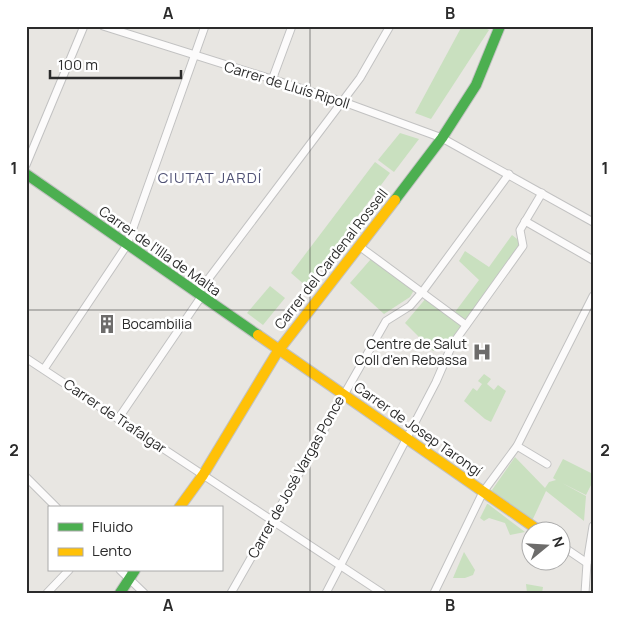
<svg xmlns="http://www.w3.org/2000/svg" width="619" height="619" viewBox="0 0 619 619" font-family="Manrope,sans-serif">
<style>
.green{fill:#c9e0bf}
.lines{fill:none;stroke-linecap:round;stroke-linejoin:round}
.street-casing{stroke:#c2c2c2;stroke-width:9}
.fast-casing{stroke:#c2c2c2;stroke-width:12}
.slow-casing{stroke:#c2c2c2;stroke-width:12}
.street{stroke:#fcfbfb;stroke-width:7}
.fast{stroke:#4caf50;stroke-width:10}
.slow{stroke:#ffc107;stroke-width:10}
.grid{fill:none;stroke:#2b2b2b;stroke-width:1;stroke-opacity:0.55}
.labels{text-anchor:middle;stroke-width:5;stroke-linejoin:round;paint-order:stroke}
.street-label{font-size:14px;fill:#2b2b2b;stroke:#fff}
.poi-label{font-size:14px;fill:#2b2b2b;stroke:#fff;text-anchor:start}
.neighbourhood-label{font-size:15px;letter-spacing:1px;fill:#515376;stroke:#fff}
.neatline{fill:none;stroke:#2b2b2b;stroke-width:2}
.grid-label{font-size:16px;text-anchor:middle;font-weight:bold;fill:#2b2b2b}
</style>
<rect width="100%" height="100%" fill="#e8e6e2"/>
<g class="green">
<polygon points="462,26 481,26 489,30 431,119 415,113"/>
<polygon points="400,133 419,139 394,172 378,160"/>
<polygon points="375,162 390,173 306,286 291,273"/>
<polygon points="512,235 521,242 521,246 450,345 444,345 433,351 405,323 427,297 452,316 479,280 459,261 465,251 489,267"/>
<polygon points="371,259 414,290 410,297 384,314 350,283"/>
<polygon points="270,286 285,298 263,325 247,313"/>
<polygon points="484,374 491,379 487,384 494,390 498,385 506,391 491,422 485,419 464,401 473,388 477,391 482,384 478,381"/>
<polygon points="515,457 545,488 549,482 556,480 553,478 563,459 593,474 593,481 586,495 562,483 586,496 584,521 546,491 532,521 494,493 492,490"/>
<polygon points="487,504 488,504 525,532 510,535 505,523 489,518 484,521 480,518"/>
<polygon points="464,552 475,570 473,575 465,578 453,578"/>
<polygon points="526,584 543,587 542,593 527,593"/>
</g>
<g class="lines">
<g class="street-casing">
<g id="street">
<polyline points="103,26 341,101 442,138 593,222"/>
<polyline points="272,80 292,26"/>
<polyline points="26,165 84,26"/>
<polyline points="525,221 593,260"/>
<polyline points="359,246 466,325"/>
<polyline points="197,294 360,78 390,26"/>
<polyline points="26,358 382,593"/>
<polyline points="44,369 127,245 205,26"/>
<polyline points="118,419 201,297"/>
<polyline points="517,446 547,464"/>
<polyline points="26,477 57,508"/>
<polyline points="562,546 587,563"/>
<polyline points="120,570 144,593"/>
<polyline points="47,593 69,570"/>
<polyline points="231,593 386,321 410,306 423,291 509,174"/>
<polyline points="326,593 436,382 452,345 523,246 520,230 542,193"/>
<polyline points="434,593 483,492 517,446 593,296"/>
<polyline points="585,593 587,563 593,526"/>
</g>
</g>
<g class="fast-casing">
<g id="fast">
<polyline points="26,174 258,335"/>
<polyline points="395,200 442,138 476,85 500,26"/>
<polyline points="120,593 135,570"/>
</g>
</g>
<g class="slow-casing">
<g id="slow">
<polyline points="258,335 541,532"/>
<polyline points="179,508 203,475 278,351 395,200"/>
</g>
</g>
<use href="#street" class="street"/>
<use href="#fast" class="fast"/>
<use href="#slow" class="slow"/>
</g>
<path class="grid" d="M310,26V593M26,310H593"/>
<defs>
<g id="building-bare" transform="scale(1.5)"><path d="M-4-6H4V6H1V3H-1V6H-4ZM-2.5-4.3h1.7v1.8h-1.7ZM.8-4.3h1.7v1.8H.8ZM-2.5-1h1.7V.8h-1.7ZM.8-1h1.7V.8H.8Z" fill="#6d6c6b" stroke="#fff" stroke-width="2.5" paint-order="stroke"/></g>
<g id="hospital-bare" transform="scale(1.5)"><path d="M-5-5h3v3.5h4V-5h3V5h-3V1.5h-4V5h-3Z" fill="#6d6c6b" stroke="#fff" stroke-width="2.5" paint-order="stroke"/></g>
</defs>
<g fill-rule="evenodd">
<use href="#building-bare" x="107" y="324"/>
<use href="#hospital-bare" x="482" y="352"/>
</g>
<g class="labels">
<g class="street-label">
<text transform="translate(287 85) rotate(17)" y="5">Carrer de Lluís Ripoll</text>
<text transform="translate(160 251) rotate(35)" y="5">Carrer de l'Illa de Malta</text>
<text transform="translate(331 259) rotate(-52)" y="5">Carrer del Cardenal Rossell</text>
<text transform="translate(115 416) rotate(34)" y="5">Carrer de Trafalgar</text>
<text transform="translate(418 429) rotate(35)" y="5">Carrer de Josep Tarongí</text>
<text transform="translate(296 477) rotate(-61)" y="5">Carrer de José Vargas Ponce</text>
</g>
<g class="poi-label">
<text x="122" y="329">Bocambilia</text>
<text x="467" y="349" text-anchor="end">Centre de Salut<tspan x="467" dy="16">Coll d'en Rebassa</tspan></text>
</g>
<g class="neighbourhood-label">
<text x="210" y="183">CIUTAT JARDÍ</text>
</g>
</g>
<rect width="619" height="619" fill="none" stroke="#ffffff" stroke-width="55"/>
<rect x="48" y="506" width="175" height="65" fill="#ffffff" stroke="#aaaaaa"/>
<rect x="58" y="523" width="25" height="8" fill="#4caf50" stroke="#aaaaaa"/>
<text x="92" y="532" font-size="15" fill="#2b2b2b">Fluido</text>
<rect x="58" y="548" width="25" height="8" fill="#ffc107" stroke="#aaaaaa"/>
<text x="92" y="556" font-size="15" fill="#2b2b2b">Lento</text>
<g transform="translate(546 546) rotate(72)"><circle r="24" fill="#ffffff" stroke="#aaaaaa"/>
<path d="M0-4L9 19L0 12L-9 19Z" fill="#6d6c6b"/>
<text y="-8" font-size="14" font-weight="bold" text-anchor="middle" fill="#2b2b2b">N</text>
</g>
<path d="M50 70v8h131v-8" fill="none" stroke="#2b2b2b" stroke-width="2.5"/>
<text x="58" y="70" font-size="15" fill="#2b2b2b" stroke="#ffffff" stroke-width="4" paint-order="stroke">100 m</text>
<rect x="28" y="28" width="564" height="564" class="neatline"/>
<g class="grid-label">
<text x="168" y="19">A</text>
<text x="450" y="19">B</text>
<text x="14" y="174">1</text>
<text x="605" y="174">1</text>
<text x="14" y="456">2</text>
<text x="605" y="456">2</text>
<text x="168" y="611">A</text>
<text x="450" y="611">B</text>
</g>
</svg>
